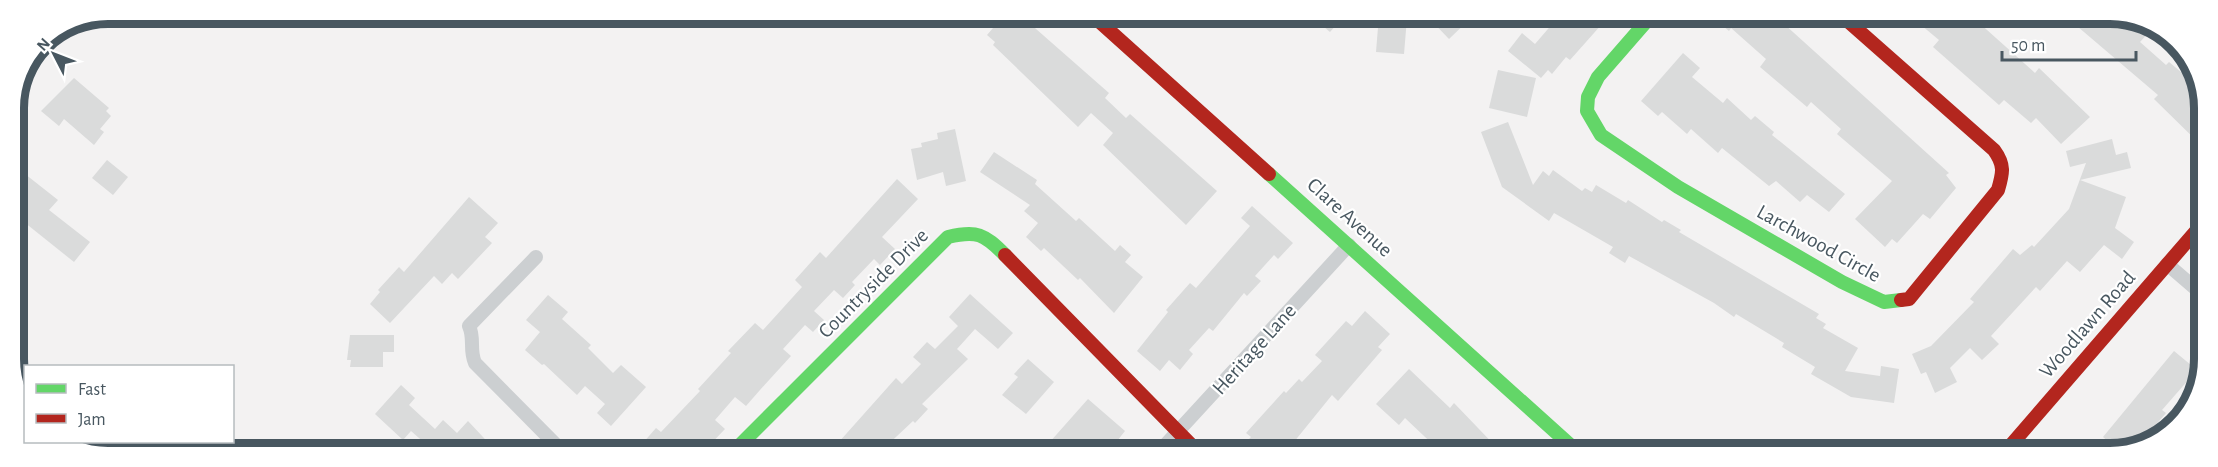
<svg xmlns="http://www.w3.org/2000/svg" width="2218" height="467" viewBox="0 0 2218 467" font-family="'Alegreya Sans',sans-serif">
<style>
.building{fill:#dadbdb}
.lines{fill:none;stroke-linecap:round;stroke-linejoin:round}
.street{stroke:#cccfd1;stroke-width:14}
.fast{stroke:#63d668;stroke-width:14}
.jam{stroke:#b3261e;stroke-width:14}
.labels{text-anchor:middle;stroke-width:4.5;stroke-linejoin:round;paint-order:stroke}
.street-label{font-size:21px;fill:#485760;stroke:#fff}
.rim{fill:none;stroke:#485760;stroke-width:8}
</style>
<rect width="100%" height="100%" fill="#f3f2f2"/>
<g class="building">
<polygon points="1005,14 1019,14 1109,93 1105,98 1126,118 1130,114 1217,191 1186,225 1103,145 1113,133 1091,113 1078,127 993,45 995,42 987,35"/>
<polygon points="1310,15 1345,15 1330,32"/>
<polygon points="1379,15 1407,18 1404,54 1376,52"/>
<polygon points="1426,15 1474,15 1449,39"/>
<polygon points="1560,15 1610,15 1570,60 1566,57 1552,74 1548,70 1541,78 1508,51 1522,33 1535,44"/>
<polygon points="1710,15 1774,15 1949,173 1946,175 1956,188 1930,219 1923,214 1897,243 1892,239 1885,247 1855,219 1892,181 1837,134 1841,129 1811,102 1807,107 1760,67 1766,59 1731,28 1729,31"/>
<polygon points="1909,15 1982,15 1977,21 2035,73 2039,68 2090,117 2061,144 2036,118 2031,123 2004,100 1999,105 1933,47 1939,40"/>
<polygon points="2064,15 2128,15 2150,31 2140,42 2166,65 2169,62 2181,72 2189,64 2203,89 2203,147 2154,99 2158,95"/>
<polygon points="1683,53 1700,68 1692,77 1723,103 1727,98 1751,120 1755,116 1774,132 1772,135 1845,194 1829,212 1807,195 1800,202 1776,181 1769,186 1722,148 1718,153 1691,129 1687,134 1662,112 1658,116 1641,101"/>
<polygon points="1498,70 1536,78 1527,117 1489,108"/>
<polygon points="74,78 109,108 106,111 111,116 100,129 104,132 94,145 64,119 59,126 41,111"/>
<polygon points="1508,122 1533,185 1543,171 1549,176 1553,170 1582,191 1585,188 1592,192 1596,185 1626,203 1628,200 1662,222 1664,220 1681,230 1679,232 1819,314 1816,318 1826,324 1823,328 1858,348 1845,371 1880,376 1881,366 1899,369 1894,403 1851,397 1811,374 1815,367 1782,347 1784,343 1736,314 1734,317 1714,303 1629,256 1625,263 1609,253 1613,247 1554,213 1549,221 1502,187 1481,132"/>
<polygon points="955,129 966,181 946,186 943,172 917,180 911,149 922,147 921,143 938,139 937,133"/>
<polygon points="2112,139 2116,155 2127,152 2131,168 2080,180 2126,197 2115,228 2134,242 2122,259 2104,245 2080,272 2067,261 2040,291 2036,287 1991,336 1999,344 1982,360 1970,348 1950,368 1957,382 1935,393 1926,372 1921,374 1912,354 1931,346 1974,302 1970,299 2013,249 2020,255 2032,245 2034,247 2069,209 2086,163 2070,167 2066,151"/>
<polygon points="994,152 1037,180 1035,184 1076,221 1079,218 1115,251 1120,245 1131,255 1125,262 1143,277 1114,313 1080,278 1078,280 1044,248 1041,251 1026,237 1038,223 1024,211 1030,205 980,172"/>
<polygon points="107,160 128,177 113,195 92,178"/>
<polygon points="25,174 58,200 49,210 90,242 74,262 14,214 14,188"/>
<polygon points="897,179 918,199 882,237 895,249 880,265 874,259 852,282 855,285 843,298 834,290 814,311 824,320 813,332 805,325 783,349 791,356 760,390 746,406 735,397 715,420 725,429 703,452 635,452 656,428 661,432 700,391 698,389 731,353 728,351 755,323 763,330 802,287 795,280 820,252 826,258"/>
<polygon points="469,197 498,223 485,237 492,243 458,279 452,273 442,284 434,276 390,323 370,304 380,292 378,290 399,267 404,272"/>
<polygon points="1252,206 1293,243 1278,259 1274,255 1255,276 1261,281 1247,296 1244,293 1213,331 1209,328 1189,350 1193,354 1180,370 1169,360 1160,371 1137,351 1168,312 1166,310 1190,283 1196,288 1250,226 1241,218"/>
<polygon points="970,294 1013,333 998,349 975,329 957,349 968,359 922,404 928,409 915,423 913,421 880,452 830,452 896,378 902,384 921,364 913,357 927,342 935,349 958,326 949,317"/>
<polygon points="548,295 568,312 562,319 591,345 588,348 613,373 621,365 646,387 611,426 597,413 605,404 585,386 577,395 544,364 542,365 525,350 540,332 526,320"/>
<polygon points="1365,311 1390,334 1378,347 1382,350 1338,401 1332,395 1285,453 1258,453 1246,442 1251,437 1246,433 1284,391 1286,393 1299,379 1302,382 1322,361 1315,355 1346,321 1352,326"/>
<polygon points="350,335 394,335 394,352 383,352 383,367 350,367 351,360 347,360"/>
<polygon points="2174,351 2197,370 2162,410 2166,413 2139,444 2120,452 2103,437"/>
<polygon points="1028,359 1054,382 1026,414 1002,395 1018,377 1014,374"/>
<polygon points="1409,369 1450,408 1454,403 1502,453 1442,453 1405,418 1399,425 1376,404"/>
<polygon points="401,385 415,398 409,405 435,429 443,420 457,433 468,421 497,452 435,452 411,431 403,440 375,414"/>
<polygon points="1088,399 1125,431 1113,446 1110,443 1102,453 1041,452"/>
</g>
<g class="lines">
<g class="street">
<path d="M536,257L469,326C475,339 469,349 475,363L563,452"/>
<polyline points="2167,264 2203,295"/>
<polyline points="1158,453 1349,245"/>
</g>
<g class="fast">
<polyline points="1652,15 1598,77 1588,97 1587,111 1601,135 1678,187 1842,282 1884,302 1901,300"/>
<polyline points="1269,174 1579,453"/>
<path d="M733,452L948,237C977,230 984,234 1005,255"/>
</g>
<g class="jam">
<polyline points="1091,14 1269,174"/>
<path d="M1841,15L1994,150C2005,165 2003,173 1998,190L1909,299L1901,300"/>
<polyline points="1005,255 1199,453"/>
<polyline points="2004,453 2203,223"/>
</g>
</g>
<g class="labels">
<g class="street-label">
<text transform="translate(1350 217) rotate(42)" y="7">Clare Avenue</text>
<text transform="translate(1819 243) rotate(29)" y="7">Larchwood Circle</text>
<text transform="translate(873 283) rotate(-45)" y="7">Countryside Drive</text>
<text transform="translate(2087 324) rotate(-49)" y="7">Woodlawn Road</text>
<text transform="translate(1254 349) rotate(-48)" y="7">Heritage Lane</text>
</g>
</g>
<path d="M0 0H2218V467H0ZM108 24H2110A84 84 0 0 1 2194 108V359A84 84 0 0 1 2110 443H108A84 84 0 0 1 24 359V108A84 84 0 0 1 108 24Z" fill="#fff" fill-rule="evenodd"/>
<path class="rim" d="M108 24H2110A84 84 0 0 1 2194 108V359A84 84 0 0 1 2110 443H108A84 84 0 0 1 24 359V108A84 84 0 0 1 108 24Z"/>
<rect x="24" y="365" width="210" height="78" fill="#ffffff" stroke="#b6bcbf" stroke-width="1.5"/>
<rect x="36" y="384" width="30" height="9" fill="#63d668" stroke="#b6bcbf" stroke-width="1.5"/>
<text x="78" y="395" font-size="18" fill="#485760">Fast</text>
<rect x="36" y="414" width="30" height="9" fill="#b3261e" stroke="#b6bcbf" stroke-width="1.5"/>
<text x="78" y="425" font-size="18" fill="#485760">Jam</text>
<g transform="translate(54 54) rotate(312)" stroke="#ffffff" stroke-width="4.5" paint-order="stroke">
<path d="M0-4.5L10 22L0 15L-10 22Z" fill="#485760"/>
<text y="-9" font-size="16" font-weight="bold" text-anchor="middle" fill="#485760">N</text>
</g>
<path d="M2002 51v9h134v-9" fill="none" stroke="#485760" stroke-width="3"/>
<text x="2011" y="51" font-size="18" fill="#485760" stroke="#ffffff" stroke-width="4.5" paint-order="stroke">50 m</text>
</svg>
